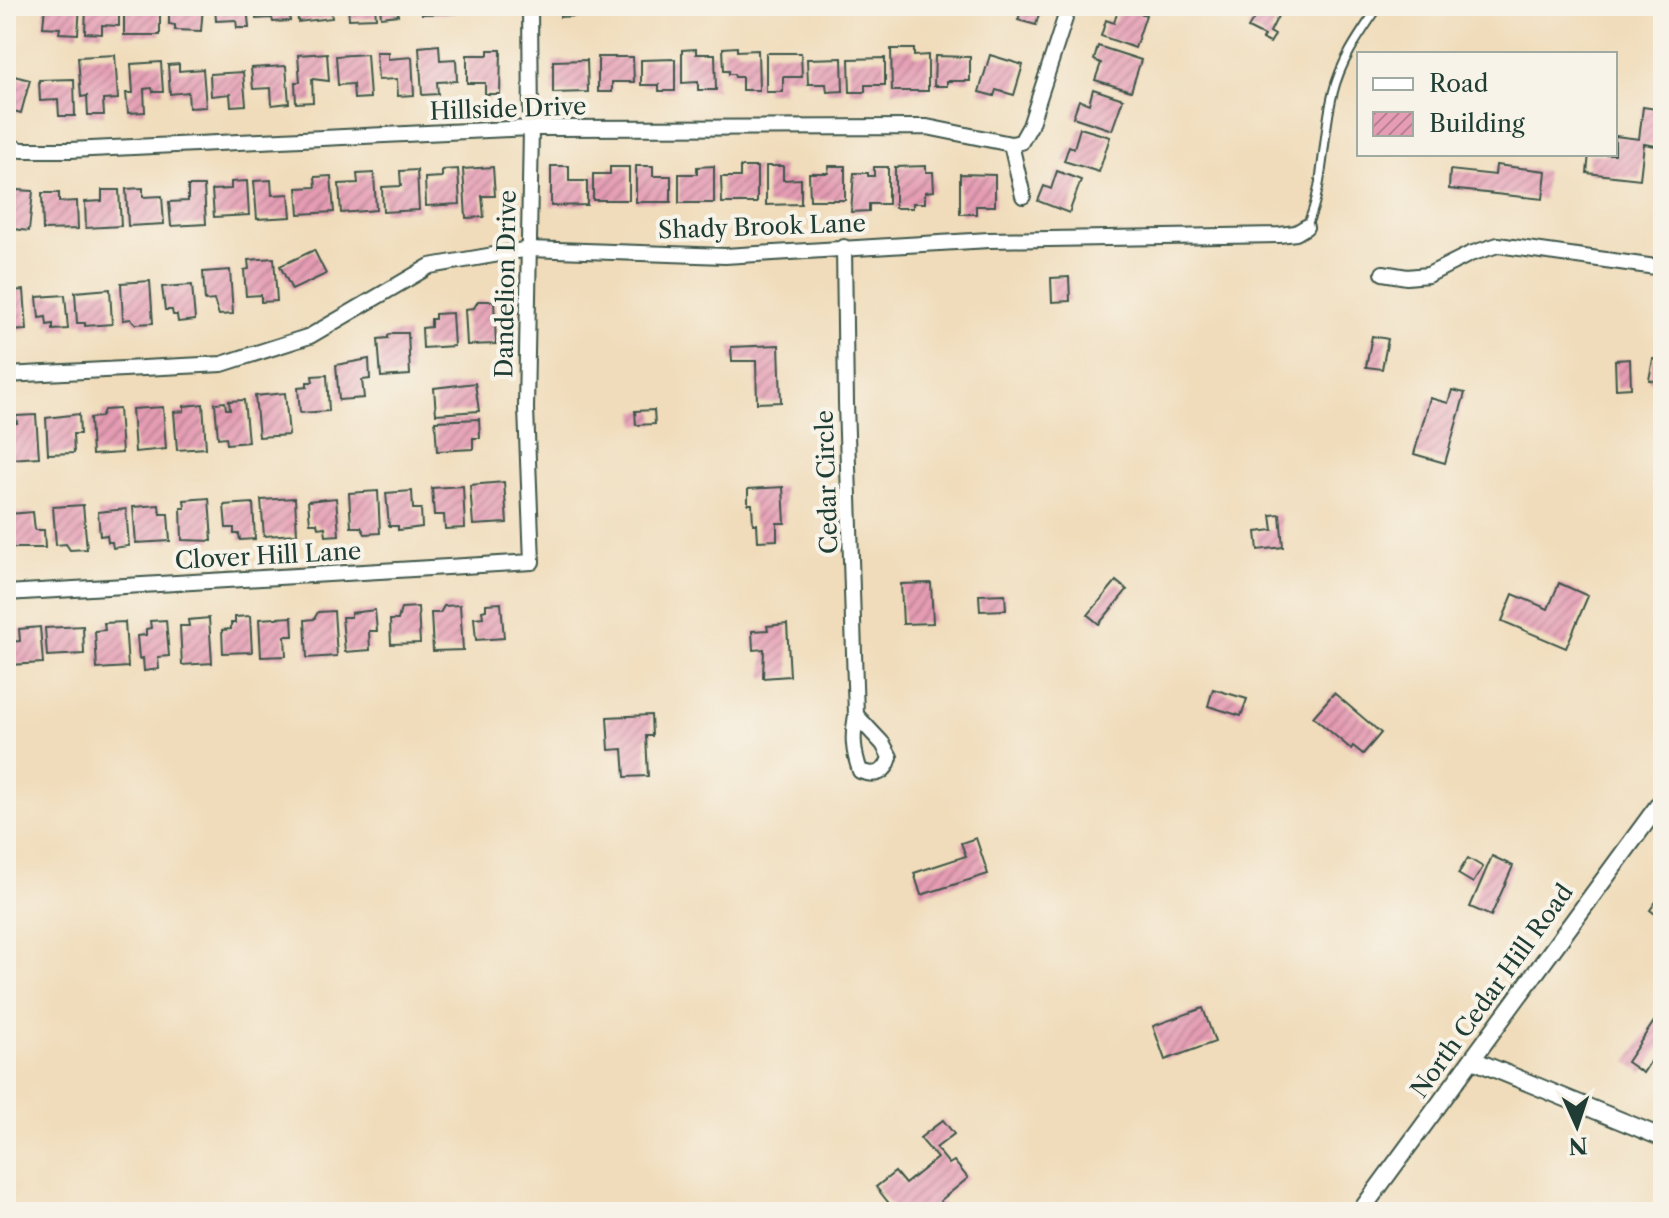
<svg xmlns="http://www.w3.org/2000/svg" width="1669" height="1218" viewBox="0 0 1669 1218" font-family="'Libre Caslon Text',serif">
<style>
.building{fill:url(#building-hatch)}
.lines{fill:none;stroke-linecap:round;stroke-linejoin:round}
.service-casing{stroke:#3e5548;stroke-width:11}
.minor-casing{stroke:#3e5548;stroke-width:18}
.tertiary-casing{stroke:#3e5548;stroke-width:20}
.service{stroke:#fff;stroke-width:7}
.minor{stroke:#fff;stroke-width:14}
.tertiary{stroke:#fff;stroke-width:16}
.labels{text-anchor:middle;stroke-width:8;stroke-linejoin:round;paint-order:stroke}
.street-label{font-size:24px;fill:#1f3d34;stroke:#f7f3e8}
</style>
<defs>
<pattern id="building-hatch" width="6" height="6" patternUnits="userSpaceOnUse" patternTransform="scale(2)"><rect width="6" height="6" fill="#e59cb4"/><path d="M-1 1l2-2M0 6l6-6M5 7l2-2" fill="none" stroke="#b98093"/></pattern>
</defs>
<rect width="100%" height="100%" fill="#f7f3e8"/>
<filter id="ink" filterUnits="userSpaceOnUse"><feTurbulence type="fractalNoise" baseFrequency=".0125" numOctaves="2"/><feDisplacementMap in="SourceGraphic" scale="16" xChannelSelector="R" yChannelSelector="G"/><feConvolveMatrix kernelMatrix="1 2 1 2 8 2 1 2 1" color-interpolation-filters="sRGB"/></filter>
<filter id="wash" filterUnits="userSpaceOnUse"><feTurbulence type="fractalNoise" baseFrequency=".006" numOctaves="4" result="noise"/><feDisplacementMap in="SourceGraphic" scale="32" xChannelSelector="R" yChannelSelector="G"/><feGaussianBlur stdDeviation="1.8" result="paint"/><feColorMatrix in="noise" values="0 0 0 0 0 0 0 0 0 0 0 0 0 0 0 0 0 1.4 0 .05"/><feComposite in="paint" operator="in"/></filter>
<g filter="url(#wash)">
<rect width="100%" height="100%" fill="#f0dcba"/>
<g id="blocks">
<g class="building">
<polygon points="45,6 80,6 78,34 59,33 60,28 43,27"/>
<polygon points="86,6 119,6 119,26 102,25 102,34 85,33"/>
<polygon points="124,6 160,9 160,35 124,35"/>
<polygon points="169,6 203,6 201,31 175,30 175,25 169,24"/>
<polygon points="215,6 247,6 249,28 237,28 236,20 216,21"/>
<polygon points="255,6 289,6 290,21 273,22 272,18 256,19"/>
<polygon points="297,6 330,6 332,18 298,22"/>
<polygon points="348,6 375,6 376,18 349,19"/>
<polygon points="380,6 397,6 398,15 381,17"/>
<polygon points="421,6 457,6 457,13 422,14"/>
<polygon points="560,6 577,6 577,16 560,17"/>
<polygon points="1023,6 1041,6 1036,25 1018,20"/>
<polygon points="1119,6 1146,15 1135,48 1101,36 1106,20 1114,23"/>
<polygon points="1239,6 1283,6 1270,32 1275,35 1270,43 1262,39 1264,36 1248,28 1256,15"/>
<polygon points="439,45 440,60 456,59 457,81 437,82 438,94 422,95 419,47"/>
<polygon points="1098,46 1141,60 1131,91 1095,80 1101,63 1094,60"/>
<polygon points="737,47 737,51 758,50 759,90 742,90 742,77 735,77 734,74 729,74 729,71 724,71 723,48"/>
<polygon points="696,49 696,54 715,54 716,90 698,90 698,82 682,83 682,50"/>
<polygon points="891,49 914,49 914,56 928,55 928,91 892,91"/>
<polygon points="488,50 501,50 500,94 485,94 485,83 467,83 467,55 488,55"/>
<polygon points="376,52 388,52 388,59 412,57 414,95 398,96 397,79 378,80"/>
<polygon points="327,53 329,81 312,79 313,102 296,103 295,82 300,82 298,55"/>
<polygon points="766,53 801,53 802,77 783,77 783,92 766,92"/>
<polygon points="367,54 370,98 354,99 353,84 338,85 336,56"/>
<polygon points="115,55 118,99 103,100 104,115 88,115 87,96 81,97 78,57"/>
<polygon points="990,55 1023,65 1014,95 996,90 994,96 979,92"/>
<polygon points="935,56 970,57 970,81 947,81 947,86 934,86"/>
<polygon points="598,57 633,57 634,82 612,82 612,92 598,92"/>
<polygon points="842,58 843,91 827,92 826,84 808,84 807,59"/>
<polygon points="885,58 885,85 865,85 865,92 850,92 849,59"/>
<polygon points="675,59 675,91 659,91 659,85 641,85 641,60"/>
<polygon points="587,60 588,92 553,93 553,61"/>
<polygon points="161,62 163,92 153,92 152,88 144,89 145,112 128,113 126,93 133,93 131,64"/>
<polygon points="179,64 179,71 203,69 206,107 189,108 188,92 170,94 168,65"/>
<polygon points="286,66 289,103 272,105 271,88 253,89 251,68"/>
<polygon points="243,72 246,105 231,106 230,94 211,96 210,74"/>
<polygon points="6,74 30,80 21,113 6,109"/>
<polygon points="74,79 75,116 59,116 58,100 40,101 39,80"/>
<polygon points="1093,89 1123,99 1112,130 1073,117 1079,100 1089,104"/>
<polygon points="1643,107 1663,110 1663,137 1662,147 1644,144 1640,179 1587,173 1589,154 1615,154 1615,136 1639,139"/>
<polygon points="1080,128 1110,137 1099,172 1064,161 1069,146 1074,148"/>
<polygon points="1496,165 1546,171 1543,199 1449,189 1450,170 1495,175"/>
<polygon points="551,166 569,166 569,181 587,181 587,205 551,206"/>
<polygon points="636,166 653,166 653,176 671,176 671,202 636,202"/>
<polygon points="714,166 714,203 679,203 679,174 697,174 697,167"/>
<polygon points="766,166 783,166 783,180 801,179 801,204 766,205"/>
<polygon points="829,166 845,166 845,200 810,200 809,173 828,173"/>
<polygon points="926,166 926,172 933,172 934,191 925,192 925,203 913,203 913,208 895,208 895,167"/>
<polygon points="493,167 495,196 482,196 484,217 466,218 463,169"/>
<polygon points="610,167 629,167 629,200 593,200 593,174 610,174"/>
<polygon points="740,167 757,167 757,203 722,203 721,177 740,177"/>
<polygon points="874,167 888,167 888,204 869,204 869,211 851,212 854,173 868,173 868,176 874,176"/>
<polygon points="458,169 460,204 426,206 425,178 442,177 442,170"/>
<polygon points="417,170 419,210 383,212 382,187 401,186 400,171"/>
<polygon points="1057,171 1081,180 1069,213 1038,201 1044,186 1051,189"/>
<polygon points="374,173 376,210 341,213 339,184 358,183 357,174"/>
<polygon points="960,174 995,175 995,206 976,206 976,214 960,214"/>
<polygon points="331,176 334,212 299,214 297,188 316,187 315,177"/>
<polygon points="271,180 272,195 289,194 291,217 257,219 254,181"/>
<polygon points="247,181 249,215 214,217 212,190 231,189 231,182"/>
<polygon points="188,186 204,186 206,224 171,226 169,202 188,201"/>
<polygon points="143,188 143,197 162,196 164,224 128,226 126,189"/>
<polygon points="16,190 33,191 29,231 6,228 6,204 14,205"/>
<polygon points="102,190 119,190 121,226 86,228 85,202 102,201"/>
<polygon points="42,193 59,193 59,202 77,201 78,229 43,230"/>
<polygon points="314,250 326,274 292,290 280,266"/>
<polygon points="274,258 277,301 261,302 261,295 246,296 244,270 249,269 248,260"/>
<polygon points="230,270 233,314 219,315 214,300 205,301 203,272"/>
<polygon points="1069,277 1070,301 1052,302 1051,278"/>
<polygon points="150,281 153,323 136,324 131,319 123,320 121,283"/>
<polygon points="192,285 195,320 178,322 177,315 173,315 172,310 165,310 162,287"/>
<polygon points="110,289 112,324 85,326 85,323 77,323 75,292"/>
<polygon points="24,290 27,330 6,331 6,291"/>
<polygon points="65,295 68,329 53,330 53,324 47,325 46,317 39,318 37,297"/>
<polygon points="478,301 494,301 496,344 467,345 465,309 474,308"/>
<polygon points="452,313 454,346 423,348 422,328 431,327 431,319 435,319 435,314"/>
<polygon points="393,333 408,333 410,375 381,377 378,339 388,338 388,336"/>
<polygon points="1372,336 1388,339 1382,369 1366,367"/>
<polygon points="779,345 781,402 757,403 756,361 732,361 731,347"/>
<polygon points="369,359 370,379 362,380 364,398 339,400 336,365"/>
<polygon points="1630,359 1631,388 1616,389 1615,360"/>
<polygon points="1653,359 1663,360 1663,383 1649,380"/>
<polygon points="327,375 329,411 300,413 298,388 307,387 307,382 313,382 312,376"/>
<polygon points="475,383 479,411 436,414 434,388"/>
<polygon points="1452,390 1465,393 1445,463 1414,454 1430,398 1448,403"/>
<polygon points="285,393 289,435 259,437 255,396"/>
<polygon points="244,400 248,442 227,444 226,437 218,438 215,403 225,402 226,409 230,409 229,401"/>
<polygon points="203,404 206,448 177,450 174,412 184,411 184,406"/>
<polygon points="163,407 166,449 135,452 132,409"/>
<polygon points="119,409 122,453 92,455 90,418 101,417 104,410"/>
<polygon points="654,410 655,424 636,425 635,411"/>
<polygon points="79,414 80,434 73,434 74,453 48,454 46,418"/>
<polygon points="36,415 39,457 10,459 7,423 17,423 16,416"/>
<polygon points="479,419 480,438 473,438 473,449 437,451 435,421"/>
<polygon points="504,482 507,523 473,525 470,485"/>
<polygon points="463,486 465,528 445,529 444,515 434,515 432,488"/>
<polygon points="783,487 785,523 777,523 777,540 758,541 757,524 753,524 752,504 748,504 748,489"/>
<polygon points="378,491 380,533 365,534 361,527 351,527 349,493"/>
<polygon points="412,491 413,509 421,509 422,527 398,530 398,526 389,526 386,493"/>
<polygon points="209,498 212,541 182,540 181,508 185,508 184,500"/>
<polygon points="295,498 297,534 264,536 261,500"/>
<polygon points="336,498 339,535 326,536 325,527 318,528 317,523 310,523 308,501"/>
<polygon points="253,503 255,539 240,540 239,534 234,534 234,528 226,528 224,505"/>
<polygon points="83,505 87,549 70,550 66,544 56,545 53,507"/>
<polygon points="159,505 160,514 168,514 170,541 136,543 133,507"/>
<polygon points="126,509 129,546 113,548 112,542 108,542 107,535 100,536 98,512"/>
<polygon points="33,512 35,530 44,530 45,548 12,548 9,514"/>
<polygon points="1280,514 1283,547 1258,550 1256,532 1273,530 1271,515"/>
<polygon points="1116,581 1127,590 1099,624 1088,615"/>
<polygon points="931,583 933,623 903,624 901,584"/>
<polygon points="1559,583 1588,596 1566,648 1502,621 1513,594 1548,609"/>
<polygon points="1005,594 1006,610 980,611 979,595"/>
<polygon points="501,603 504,638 476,640 474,618 483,617 482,611 486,610 486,604"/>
<polygon points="460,605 463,650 433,651 431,613 440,613 444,606"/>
<polygon points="418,607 420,643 391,644 390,620 398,620 401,608"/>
<polygon points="375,610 377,631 369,631 370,650 345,652 342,617 351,617 351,613"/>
<polygon points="334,611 337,656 307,658 305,620 314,619 318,612"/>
<polygon points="250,616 252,652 223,653 222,630 231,629 231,623 235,623 235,617"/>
<polygon points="292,617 293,636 285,636 286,656 261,657 259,619"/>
<polygon points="209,618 212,663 182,665 180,626 189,626 188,620"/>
<polygon points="166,620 169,656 158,657 159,669 144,671 143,658 139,659 137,636 146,635 146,629 151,628 150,621"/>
<polygon points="125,622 128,667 97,669 95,631 105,630 104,623"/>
<polygon points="787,624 790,676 763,678 764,649 753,650 752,631 768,630 767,626"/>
<polygon points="83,626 84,654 47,656 45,628"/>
<polygon points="40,627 43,663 9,665 7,642 20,641 19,629"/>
<polygon points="1213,689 1247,699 1241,716 1208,706"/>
<polygon points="1334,693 1381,733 1363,754 1353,746 1351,749 1313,717"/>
<polygon points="651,715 652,736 646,736 648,776 625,777 623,749 609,750 607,717"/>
<polygon points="976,838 988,874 921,895 914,873 966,856 961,843"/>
<polygon points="1492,856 1513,866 1491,916 1470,907"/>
<polygon points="1468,858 1483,867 1473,883 1458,874"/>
<polygon points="1663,892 1663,920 1650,910"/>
<polygon points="1203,1008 1215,1042 1165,1060 1153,1026"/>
<polygon points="1663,1008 1663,1050 1659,1048 1643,1073 1627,1062"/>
<polygon points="943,1120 954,1134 936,1148 949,1164 954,1161 968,1178 940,1201 947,1209 950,1207 955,1212 937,1212 932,1206 925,1212 896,1212 876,1187 895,1172 905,1184 937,1158 920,1138"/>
</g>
</g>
</g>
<g filter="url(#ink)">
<use href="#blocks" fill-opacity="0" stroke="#3e5548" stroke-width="2"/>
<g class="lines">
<g class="service-casing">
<path id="service" d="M1306,227C1325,189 1322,135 1333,93C1341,60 1360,34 1379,6"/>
</g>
<g class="minor-casing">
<g id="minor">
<polyline points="1011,144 1023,196"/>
<polyline points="6,145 22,150 70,150 531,128 927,127 1011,144 1021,142 1030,126 1069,6"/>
<path d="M844,247L846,403L856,715C852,736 853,751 860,771C876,777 886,773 890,757L883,744L856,715"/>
<polyline points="1383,273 1407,277 1428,275 1470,254 1498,245 1663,268"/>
<polyline points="6,375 222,364 310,336 430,266 529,249 725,256 989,240 1279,235 1296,233 1306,227"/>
<polyline points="6,593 532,562 526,409 531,128 530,6"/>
</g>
</g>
<g class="tertiary-casing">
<g id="tertiary">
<polyline points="1473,1060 1663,1138"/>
<polyline points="1360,1212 1663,799"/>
</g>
</g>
<use href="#service" class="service"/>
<use href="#minor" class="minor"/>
<use href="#tertiary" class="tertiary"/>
</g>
</g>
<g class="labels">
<g class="street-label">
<text transform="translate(508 109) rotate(-2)" y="8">Hillside Drive</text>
<text transform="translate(762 227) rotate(-2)" y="8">Shady Brook Lane</text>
<text transform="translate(506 284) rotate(-89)" y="8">Dandelion Drive</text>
<text transform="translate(827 482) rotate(-92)" y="8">Cedar Circle</text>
<text transform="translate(268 556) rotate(-3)" y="8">Clover Hill Lane</text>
<text transform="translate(1492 991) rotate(-54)" y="8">North Cedar Hill Road</text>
</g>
</g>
<rect width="1669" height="1218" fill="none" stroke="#f7f3e8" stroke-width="32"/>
<rect x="1357" y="52" width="260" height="104" fill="#f7f3e8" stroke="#a1aaa0" stroke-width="2"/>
<rect x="1373" y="78" width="40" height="12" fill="#ffffff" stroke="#a1aaa0" stroke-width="2"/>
<text x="1429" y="92" font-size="24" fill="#1f3d34">Road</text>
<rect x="1373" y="112" width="40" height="24" fill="url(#building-hatch)" stroke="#a1aaa0" stroke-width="2"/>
<text x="1429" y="132" font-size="24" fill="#1f3d34">Building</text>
<g transform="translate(1577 1126) rotate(177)" stroke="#f7f3e8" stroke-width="6" paint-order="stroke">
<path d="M0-6L14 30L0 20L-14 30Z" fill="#1f3d34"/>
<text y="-12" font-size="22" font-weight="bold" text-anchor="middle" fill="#1f3d34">N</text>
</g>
</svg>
